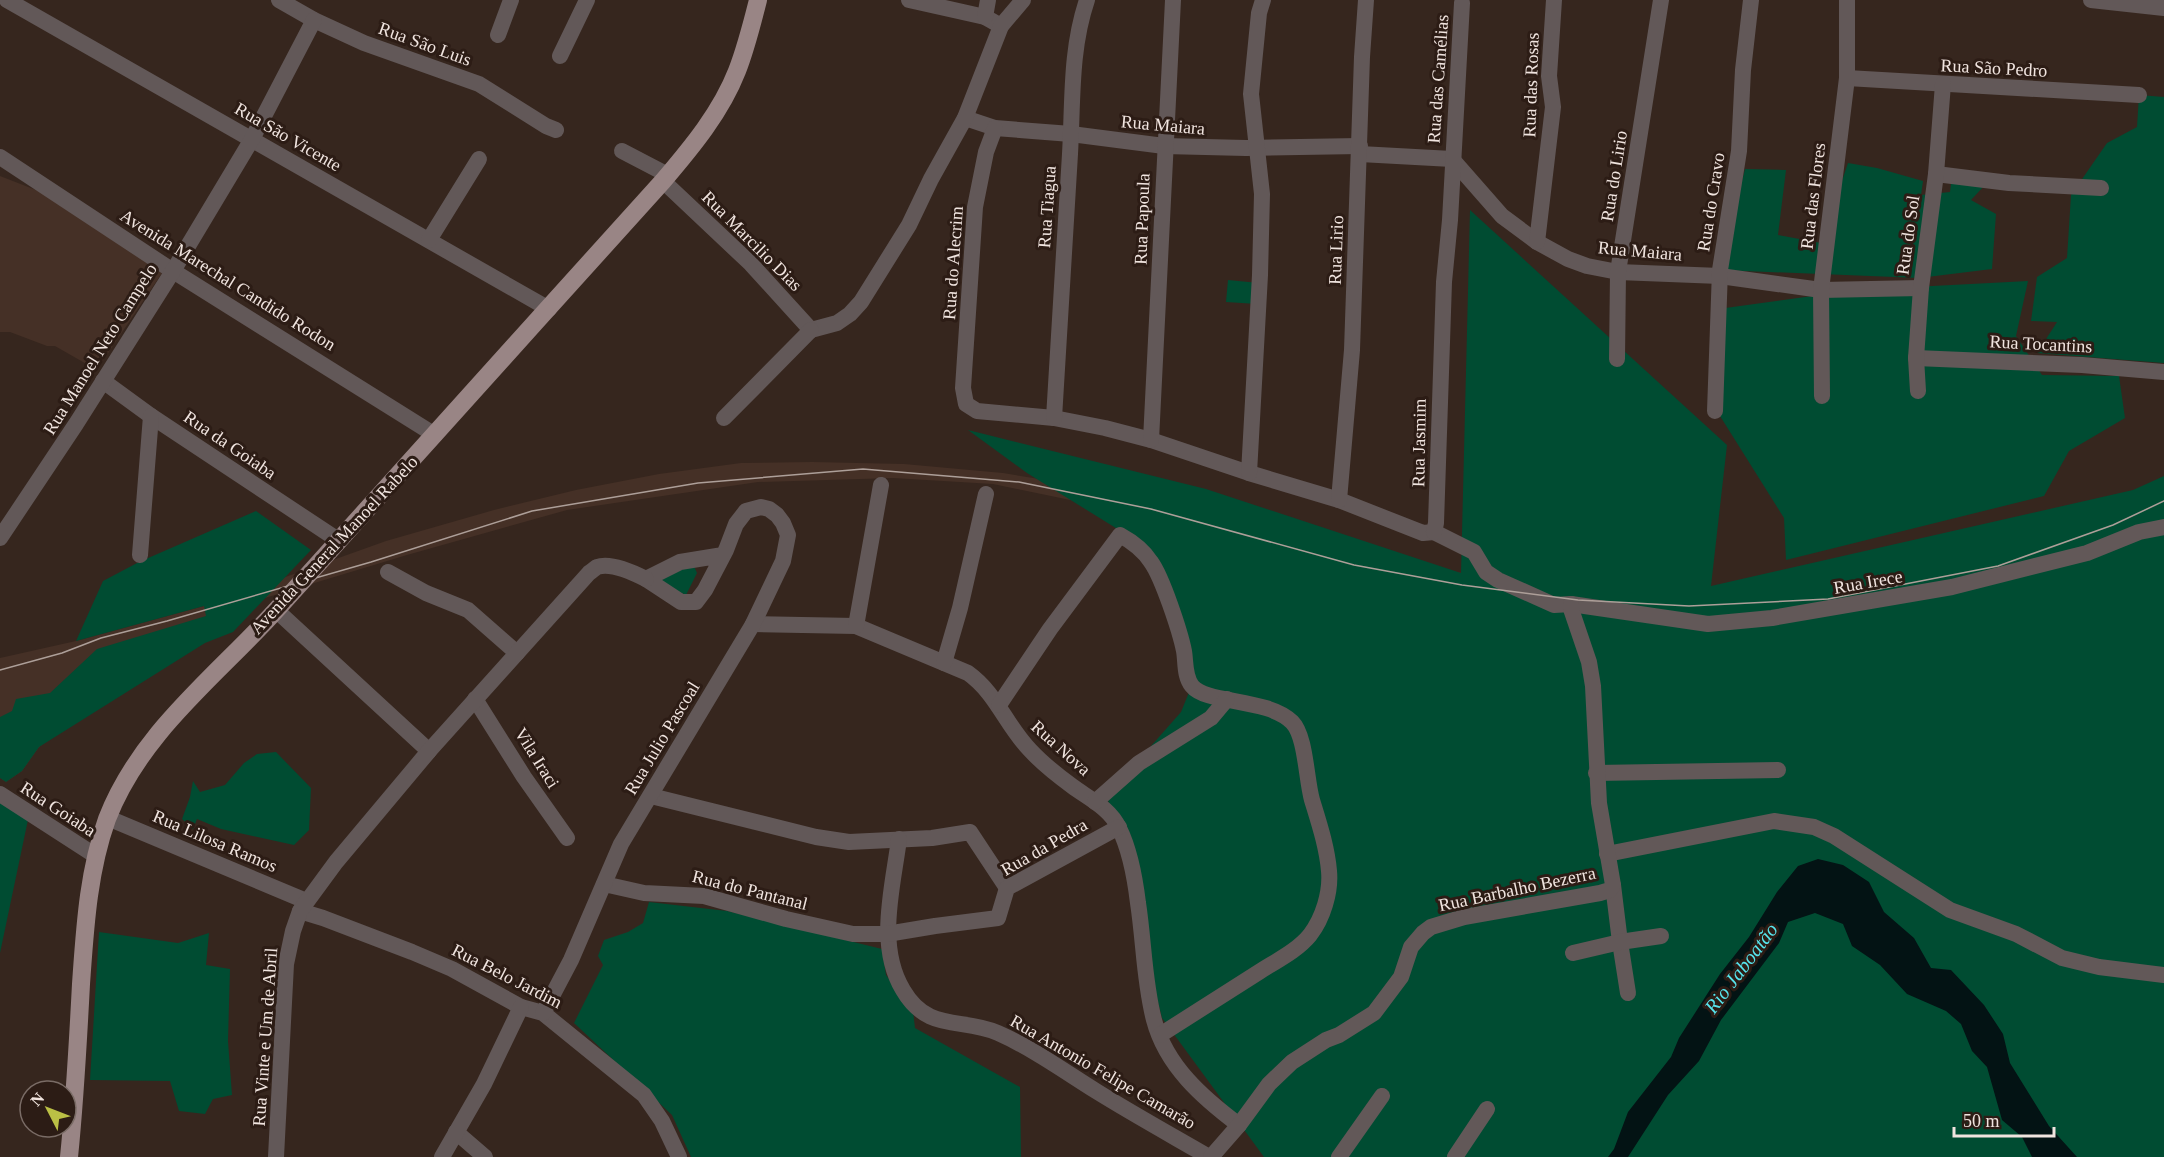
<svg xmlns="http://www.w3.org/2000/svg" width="2164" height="1157" viewBox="0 0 2164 1157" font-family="Georgia,serif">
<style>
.built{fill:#453026}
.green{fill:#004c32}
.water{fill:#031314}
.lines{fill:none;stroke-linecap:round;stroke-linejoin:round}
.minor{stroke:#625858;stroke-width:16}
.major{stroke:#998585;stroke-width:18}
.tram{stroke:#ad9f99;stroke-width:1.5}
.labels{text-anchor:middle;stroke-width:6;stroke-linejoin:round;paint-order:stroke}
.street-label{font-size:18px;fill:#f0e4df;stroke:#2c1c15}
.water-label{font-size:20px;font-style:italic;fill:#57e4ed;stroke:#2c1c15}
</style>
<rect width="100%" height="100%" fill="#36261e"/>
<g class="built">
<polygon points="0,176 54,197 164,270 92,377 86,371 90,366 55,346 47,346 10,332 0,332"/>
<polygon points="812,462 904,464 1003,473 1076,485 1370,556 1511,582 1629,595 2072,550 1567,603 993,484 893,478 758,482 567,510 407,555 245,604 39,747 22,771 6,782 0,778 0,658 76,641 204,606 386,541 494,510 576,490 659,474 741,463"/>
</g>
<g class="green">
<polygon points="2139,95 2164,97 2164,363 2037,353 2057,322 2031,321 2037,277 2067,258 2071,195 2107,143 2137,127"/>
<polygon points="1848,163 1877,168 1923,181 1921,195 1950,192 1952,176 1984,186 1971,200 1996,214 1992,269 1919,278 1720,270 1745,169 1786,170 1778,235 1821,243"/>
<polygon points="1470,210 1727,445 1711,586 2133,490 2164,476 2164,1157 1264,1157 1162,1018 1107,796 1181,712 1194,680 1140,543 1027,473 968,430 1206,489 1461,573"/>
<polygon points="1228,280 1259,283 1257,304 1226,302"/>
<polygon points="2028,281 2016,336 2042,375 2119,376 2125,418 2069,451 2044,496 1786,560 1784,518 1720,416 1718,309 1856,290"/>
<polygon points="256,511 311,550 233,632 205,643 39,747 22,771 6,782 0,778 0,717 12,711 16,699 50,693 97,649 206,616 204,606 76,641 103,581 139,562"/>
<polygon points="693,564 697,573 686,595 656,582"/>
<polygon points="276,752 311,788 309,830 294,845 221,829 197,819 193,829 182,819 190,797 193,781 200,792 225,785 244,763 257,754"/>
<polygon points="0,798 29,815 0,953"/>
<polygon points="649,902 727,911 882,949 886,975 913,1011 915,1028 1020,1087 1021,1157 691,1157 672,1115 574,1023 603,965 598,956 604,940 628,932 643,923"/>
<polygon points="99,932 178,943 209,933 206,965 230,969 228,1041 232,1095 213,1099 205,1114 179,1111 170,1081 90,1080"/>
</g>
<polygon class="water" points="1818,859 1843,865 1869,882 1884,912 1914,938 1931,968 1951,970 1984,1005 2003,1034 2010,1063 2049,1126 2077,1157 2032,1157 2022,1137 2002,1120 1987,1067 1972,1051 1961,1024 1946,1011 1907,994 1880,965 1852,946 1843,924 1815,913 1788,922 1779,943 1721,1020 1699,1061 1668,1095 1628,1157 1608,1157 1614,1149 1628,1112 1671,1057 1679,1038 1720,974 1749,937 1777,892 1798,866"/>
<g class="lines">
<g class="minor">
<polyline points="7,0 549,309"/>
<polyline points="279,0 314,20 364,43 479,84 546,126 556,130"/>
<polyline points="909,0 985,17 1001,26"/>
<polyline points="2091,0 2164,8"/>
<polyline points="985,17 988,0"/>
<polyline points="498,35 511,0"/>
<polyline points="560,56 587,0"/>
<polyline points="1847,78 2139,95"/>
<polyline points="965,118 995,128 1071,134 1164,146 1246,148 1360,146"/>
<polyline points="995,128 986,152 975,207 963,388 966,404 977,411 1054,418 1105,428 1151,440 1249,473 1339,500 1423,533 1434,532"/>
<polyline points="622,151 668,175"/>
<polyline points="1360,154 1452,159 1502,216 1537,242 1568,259 1587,266 1618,272 1720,276 1821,290 1921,288"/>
<polyline points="0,157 173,271 435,435"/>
<polyline points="1936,174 2009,183 2101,188"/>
<polyline points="663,181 751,264 811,330"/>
<polyline points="429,240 479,159"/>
<polyline points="1537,242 1553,107 1549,76 1554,0"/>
<polyline points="811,330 837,323 850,314 861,302 909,225 931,179 965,118 1001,26 1023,0"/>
<polyline points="1916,358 2082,365 2164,372"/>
<polyline points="1617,359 1618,272 1661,0"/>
<polyline points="103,381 151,416 338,540"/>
<polyline points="1918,391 1916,358 1921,288 1936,174 1943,84"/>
<polyline points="1822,396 1821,290 1847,78 1847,0"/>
<polyline points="1715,411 1720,270 1739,151 1743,70 1751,0"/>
<polyline points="724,418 811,330"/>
<path d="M1054,418C1059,330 1065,242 1070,154C1073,102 1070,50 1087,0"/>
<polyline points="1151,440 1173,0"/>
<polyline points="1249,473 1260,275 1262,194 1251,94 1259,13 1263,0"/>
<polyline points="1339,500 1352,350 1362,57 1366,0"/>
<polyline points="1434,532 1474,552 1486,572 1498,580 1554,605 1571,604 1708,624 1772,618 1952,587 2087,553 2139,532 2164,527"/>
<polyline points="1434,532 1436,523 1444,282 1450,220 1462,3"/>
<polyline points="0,538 76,424 173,271 252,139 314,20"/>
<polyline points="140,555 151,416"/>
<polyline points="388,572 426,593 468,610 517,653"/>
<polyline points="276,610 429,751"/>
<path d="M753,624L856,626L968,673C997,694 1005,724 1030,750C1042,763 1057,775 1072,786C1088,798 1110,808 1119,828C1130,850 1135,878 1138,903C1144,942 1144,982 1154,1020C1166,1066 1203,1098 1239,1125"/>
<polyline points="856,626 881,485"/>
<polyline points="944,663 960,608 986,494"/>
<polyline points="475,699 524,777 567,838"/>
<path d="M999,705L1050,629L1120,535C1131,541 1144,551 1151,562C1162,577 1180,631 1184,651C1186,662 1184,676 1192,686C1206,704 1268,698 1292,722C1306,736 1306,779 1312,800C1319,823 1327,847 1329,871C1331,892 1323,918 1310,935C1297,951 1276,961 1259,972C1226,993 1193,1014 1160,1035"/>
<polyline points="1596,773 1778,770"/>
<polyline points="0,794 96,856"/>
<polyline points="651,796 816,837 849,842 932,838 970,832 1007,888"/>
<polyline points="1095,802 1139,763 1211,718 1227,699"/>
<polyline points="108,818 306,901"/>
<path d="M899,839C893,887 876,945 903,990C928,1033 962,1017 998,1033C1032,1048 1064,1071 1096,1091C1133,1114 1171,1135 1209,1157"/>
<polyline points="1607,854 1774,821 1814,827 1834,836 1950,910 2016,934 2062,958 2099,967 2164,975"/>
<polyline points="604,884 644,893 704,896 786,919 853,934 887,934 935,926 998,918 1007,888 1119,827"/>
<polyline points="1613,885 1620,942 1628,993"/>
<polyline points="300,911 323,918 412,952 452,969 521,1007 543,1013 644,1095 662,1121 679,1157"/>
<polyline points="1573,953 1620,942 1661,936"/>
<polyline points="543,1013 571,960 621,844 753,624 783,561 788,535 783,523 777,515 769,509 761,507 746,511 736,524 726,550 705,590 696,602 681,602 646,579 680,562 723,555"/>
<polyline points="456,1132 485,1157"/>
<path d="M276,1157L286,964L293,931L300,911L336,862L429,751L589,573C592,571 594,569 597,567C611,562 634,573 646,579"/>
<polyline points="442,1157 484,1084 521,1007"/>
<polyline points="1211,1157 1239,1125 1269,1084 1292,1062 1326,1040 1339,1035 1374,1013 1401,977 1411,947 1423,933 1431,927 1464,917 1600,893 1610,890 1613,885 1599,803 1593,686 1589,662 1571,609 1571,604"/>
<polyline points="1339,1157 1382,1096"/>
<polyline points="1455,1157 1487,1109"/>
</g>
<path class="major" d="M69,1157C75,1099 78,1042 81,984C85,928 88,872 107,819C141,731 218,675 279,607C406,465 535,323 663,181C692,147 721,112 737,71C746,48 752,24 758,0"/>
<polyline class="tram" points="0,670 62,653 101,638 167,621 371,562 532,511 698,483 863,469 1019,482 1151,509 1354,565 1462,585 1578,600 1689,606 1828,599 1998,566 2113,525 2164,501"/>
</g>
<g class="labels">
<g class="street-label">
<text transform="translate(425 44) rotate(20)" y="6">Rua São Luis</text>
<text transform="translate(1994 68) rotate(3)" y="6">Rua São Pedro</text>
<text transform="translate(1438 79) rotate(-86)" y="6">Rua das Camélias</text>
<text transform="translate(1531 85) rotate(-88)" y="6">Rua das Rosas</text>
<text transform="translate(1163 125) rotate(5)" y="6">Rua Maiara</text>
<text transform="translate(288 137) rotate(30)" y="6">Rua São Vicente</text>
<text transform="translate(1614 176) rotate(-81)" y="6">Rua do Lirio</text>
<text transform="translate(1813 196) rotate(-83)" y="6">Rua das Flores</text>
<text transform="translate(1711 202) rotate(-81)" y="6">Rua do Cravo</text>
<text transform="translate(1047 207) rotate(-86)" y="6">Rua Tiagua</text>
<text transform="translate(1142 219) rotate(-88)" y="6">Rua Papoula</text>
<text transform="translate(1908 235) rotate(-82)" y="6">Rua do Sol</text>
<text transform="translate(752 241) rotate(45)" y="6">Rua Marcilio Dias</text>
<text transform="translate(1336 250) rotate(-88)" y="6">Rua Lirio</text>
<text transform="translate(1640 251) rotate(5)" y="6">Rua Maiara</text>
<text transform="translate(953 263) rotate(-86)" y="6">Rua do Alecrim</text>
<text transform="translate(228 280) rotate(32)" y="6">Avenida Marechal Candido Rodon</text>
<text transform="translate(2041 344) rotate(3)" y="6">Rua Tocantins</text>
<text transform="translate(100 349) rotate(-58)" y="6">Rua Manoel Neto Campelo</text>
<text transform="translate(1419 443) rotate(-89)" y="6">Rua Jasmim</text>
<text transform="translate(230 445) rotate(34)" y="6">Rua da Goiaba</text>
<text transform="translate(334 545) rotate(-47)" y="6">Avenida General Manoel Rabelo</text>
<text transform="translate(1868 582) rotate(-10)" y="6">Rua Irece</text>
<text transform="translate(662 738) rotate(-59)" y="6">Rua Julio Pascoal</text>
<text transform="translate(1061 748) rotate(42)" y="6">Rua Nova</text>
<text transform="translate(537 758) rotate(58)" y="6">Vila Iraci</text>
<text transform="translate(58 809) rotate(33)" y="6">Rua Goiaba</text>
<text transform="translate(215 841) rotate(23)" y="6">Rua Lilosa Ramos</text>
<text transform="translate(1044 847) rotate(-30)" y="6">Rua da Pedra</text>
<text transform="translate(1517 889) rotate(-12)" y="6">Rua Barbalho Bezerra</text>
<text transform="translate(750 890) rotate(14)" y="6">Rua do Pantanal</text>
<text transform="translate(507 976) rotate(27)" y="6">Rua Belo Jardim</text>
<text transform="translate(265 1037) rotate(-86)" y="6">Rua Vinte e Um de Abril</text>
<text transform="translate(1103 1072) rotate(30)" y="6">Rua Antonio Felipe Camarão</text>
</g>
<g class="water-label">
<text transform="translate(1741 968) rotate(-53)" y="7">Rio Jaboatão</text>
</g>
</g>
<g transform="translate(48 1109) rotate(312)"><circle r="28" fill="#2c1c15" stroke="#7a6c66" stroke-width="1.5"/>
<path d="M0-4.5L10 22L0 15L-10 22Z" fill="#bbc045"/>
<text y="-9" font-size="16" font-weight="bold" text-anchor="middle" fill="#f0e4df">N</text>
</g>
<path d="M1954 1127v9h100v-9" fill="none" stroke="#f0e4df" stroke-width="3"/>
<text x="1963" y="1127" font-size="18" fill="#f0e4df" stroke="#2c1c15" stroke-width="4.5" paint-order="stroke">50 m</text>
</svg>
